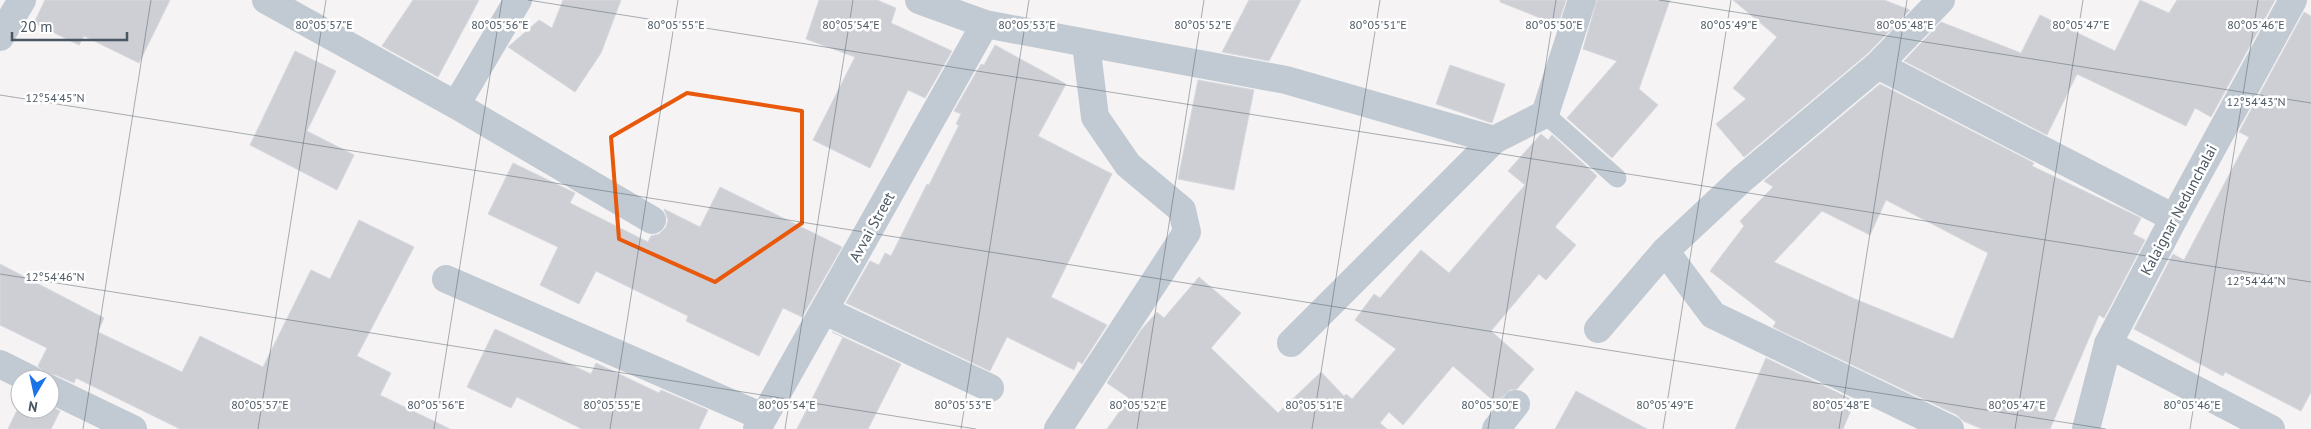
<svg xmlns="http://www.w3.org/2000/svg" width="2311" height="429" viewBox="0 0 2311 429" font-family="'PT Sans',sans-serif">
<style>
.building{fill:#cdcfd5;stroke:#d7d9de;fill-rule:evenodd}
.lines{fill:none;stroke-linecap:round;stroke-linejoin:round}
.service{stroke:#c1cad2;stroke-width:19}
.minor{stroke:#c1cad2;stroke-width:28}
.marked{fill:none;stroke:#e8590c;stroke-width:4;stroke-linejoin:round}
.ticks{fill:none;stroke:#4a5661;stroke-width:1;stroke-opacity:0.45}
.labels{text-anchor:middle;stroke-width:5;stroke-linejoin:round;paint-order:stroke}
.street-label{font-size:15px;fill:#4a5661;stroke:#fff}
.ticks-label{font-size:12px;text-anchor:middle;fill:#4a5661;stroke:#fff;stroke-width:5;stroke-linejoin:round;paint-order:stroke}
</style>
<rect width="100%" height="100%" fill="#f5f3f3"/>
<g class="building">
<polygon points="45,0 170,0 139,63 84,36 79,45 34,23"/>
<polygon points="413,0 479,0 438,77 382,46"/>
<polygon points="563,0 621,0 601,53 575,92 508,47 539,20 552,28"/>
<polygon points="819,0 877,0 896,8 891,23 952,51 925,98 908,90 870,168 813,140 855,57 806,39"/>
<polygon points="1249,0 1301,0 1269,61 1222,52"/>
<polygon points="1500,0 1566,0 1558,25 1500,2"/>
<polygon points="1597,0 1670,0 1639,89 1658,105 1612,158 1567,118 1617,61 1583,49"/>
<polygon points="1733,0 1884,0 1910,10 1867,54 1744,157 1716,124 1746,99 1733,88 1777,37"/>
<polygon points="2140,0 2169,13 2177,0 2275,0 2211,117 2195,108 2186,126 2077,74 2047,135 1904,61 1941,22 2021,53 2040,15 2115,51"/>
<polygon points="2304,12 2311,16 2311,392 2301,411 2225,372 2223,376 2134,329 2173,254 2184,260 2249,137 2239,132"/>
<polygon points="995,45 1066,84 1038,136 1112,174 1051,297 1107,325 1082,364 1078,361 1074,370 1007,337 990,371 846,303 870,261 879,265 885,253 891,256 927,184 929,185 959,125 956,124 961,114 954,111 981,64 984,65"/>
<polygon points="295,51 336,71 307,131 354,155 337,190 250,145"/>
<polygon points="1450,65 1505,84 1492,123 1436,104"/>
<polygon points="1198,80 1254,90 1234,190 1178,179"/>
<path d="M1880,84L2034,163L2032,166L2141,218L2133,234L2145,240L2104,318L2099,315L2050,429H1982L1963,421L1957,415L1773,327L1776,322L1710,271L1744,226L1740,221L1773,187L1764,181ZM1886,200L1988,253L1953,339L1855,299L1774,262L1822,211L1870,235Z"/>
<polygon points="1541,134 1548,140 1552,135 1597,176 1555,227 1576,245 1546,280 1539,274 1491,331 1534,369 1517,389 1510,390 1496,403 1453,366 1403,425 1389,412 1380,423 1387,429 1107,429 1129,398 1107,383 1141,330 1157,312 1164,318 1199,277 1241,313 1211,348 1278,413 1321,372 1344,396 1346,394 1352,399 1396,349 1355,320 1374,294 1380,298 1421,250 1449,273 1525,185 1508,171"/>
<polygon points="513,163 575,193 570,203 648,242 651,236 659,234 666,227 668,220 664,209 700,227 720,187 842,247 802,317 783,308 759,356 686,321 688,316 596,271 579,304 540,285 558,247 488,214"/>
<polygon points="359,220 414,247 357,356 391,373 380,395 450,429 180,429 76,378 74,383 56,375 45,375 38,366 47,348 0,325 0,264 104,318 98,332 182,372 200,336 263,367 311,270 330,279"/>
<polygon points="495,329 591,374 596,363 659,393 661,390 708,410 699,429 582,429 517,397 511,408 467,387"/>
<polygon points="832,332 901,364 868,429 797,429 843,337"/>
<polygon points="1766,358 1855,401 1843,429 1735,429"/>
<polygon points="1576,391 1647,429 1555,429"/>
<polygon points="20,404 20,409 50,409 50,406 60,411 51,429 8,429"/>
</g>
<g class="lines">
<polyline class="service" points="1545,114 1617,178"/>
<g class="minor">
<polyline points="266,0 456,105 652,220"/>
<polyline points="919,0 985,24 1286,80 1494,140 1545,114 1582,0"/>
<polyline points="1941,0 1878,65 1742,179 1665,251 1713,315 1950,429"/>
<polyline points="0,37 22,0"/>
<polyline points="1878,65 2174,218"/>
<polyline points="456,105 518,0"/>
<polyline points="446,279 763,417"/>
<polyline points="825,311 990,388"/>
<polyline points="1598,329 1665,251"/>
<polyline points="1291,343 1494,140"/>
<polyline points="2108,344 2271,429"/>
<polyline points="0,364 30,379"/>
<polyline points="50,389 133,429"/>
<polyline points="757,429 985,24"/>
<polyline points="1058,429 1187,232 1182,210 1128,165 1095,117 1086,44"/>
<polyline points="1496,429 1516,404"/>
<polyline points="2086,429 2108,344 2174,218 2293,0"/>
</g>
</g>
<path class="marked" d="M687,93L802,111V223L715,282L619,239L611,137Z"/>
<path class="ticks" d="M528,0L2311,282M1659,0L2311,103M0,95L2106,429M0,274L976,429M83,429L151,0M258,429L326,0M434,429L502,0M610,429L678,0M785,429L853,0M961,429L1029,0M1137,429L1204,0M1312,429L1380,0M1488,429L1556,0M1663,429L1731,0M1839,429L1907,0M2015,429L2083,0M2190,429L2258,0"/>
<g class="labels">
<g class="street-label">
<text transform="translate(2179 210) rotate(-62)" y="5">Kalaignar Nedunchalai</text>
<text transform="translate(872 227) rotate(-61)" y="5">Avvai Street</text>
</g>
</g>
<g class="ticks-label">
<text x="324" y="29">80°05'57"E</text>
<text x="500" y="29">80°05'56"E</text>
<text x="676" y="29">80°05'55"E</text>
<text x="851" y="29">80°05'54"E</text>
<text x="1027" y="29">80°05'53"E</text>
<text x="1203" y="29">80°05'52"E</text>
<text x="1378" y="29">80°05'51"E</text>
<text x="1554" y="29">80°05'50"E</text>
<text x="1729" y="29">80°05'49"E</text>
<text x="1905" y="29">80°05'48"E</text>
<text x="2081" y="29">80°05'47"E</text>
<text x="2256" y="29">80°05'46"E</text>
<text x="55" y="102">12°54'45"N</text>
<text x="2256" y="106">12°54'43"N</text>
<text x="55" y="281">12°54'46"N</text>
<text x="2256" y="285">12°54'44"N</text>
<text x="260" y="409">80°05'57"E</text>
<text x="436" y="409">80°05'56"E</text>
<text x="612" y="409">80°05'55"E</text>
<text x="787" y="409">80°05'54"E</text>
<text x="963" y="409">80°05'53"E</text>
<text x="1138" y="409">80°05'52"E</text>
<text x="1314" y="409">80°05'51"E</text>
<text x="1490" y="409">80°05'50"E</text>
<text x="1665" y="409">80°05'49"E</text>
<text x="1841" y="409">80°05'48"E</text>
<text x="2017" y="409">80°05'47"E</text>
<text x="2192" y="409">80°05'46"E</text>
</g>
<g transform="translate(35 394) rotate(189)"><circle r="24" fill="#ffffff" stroke="#b7bbc0"/>
<path d="M0-4L9 19L0 12L-9 19Z" fill="#1a73e8"/>
<text y="-8" font-size="14" font-weight="bold" text-anchor="middle" fill="#4a5661">N</text>
</g>
<path d="M12 32v8h115v-8" fill="none" stroke="#4a5661" stroke-width="2.5"/>
<text x="20" y="32" font-size="15" fill="#4a5661" stroke="#ffffff" stroke-width="4" paint-order="stroke">20 m</text>
</svg>
